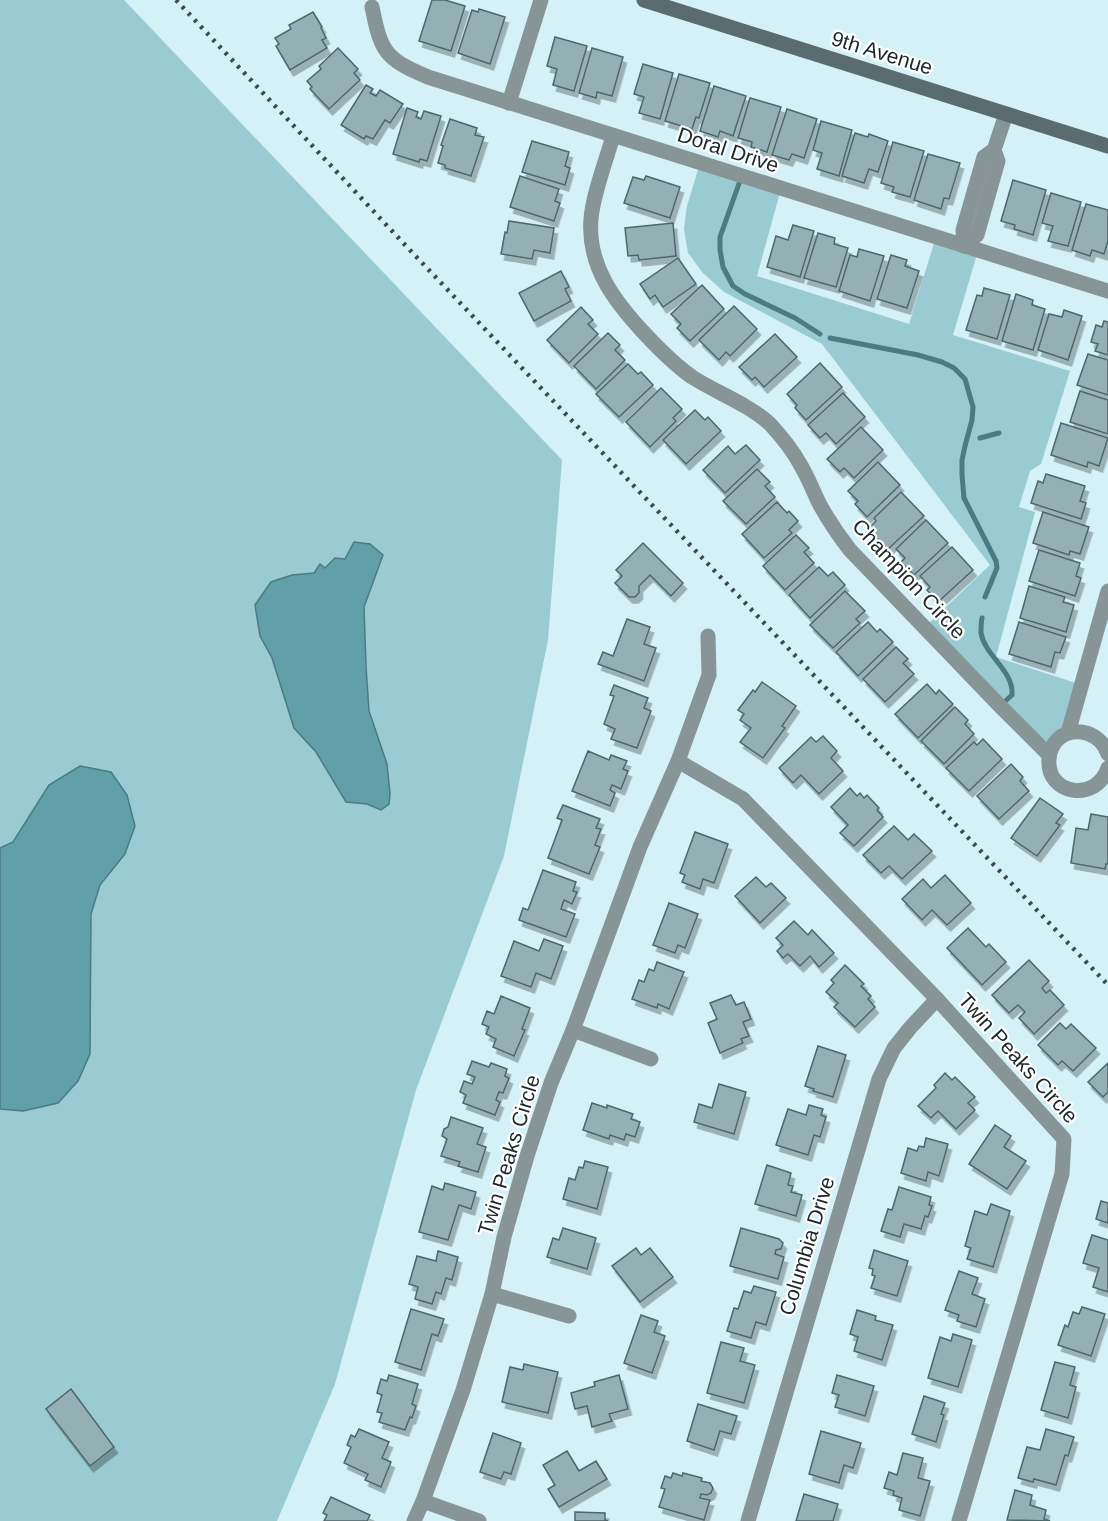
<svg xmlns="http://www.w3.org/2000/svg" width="1108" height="1521" viewBox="0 0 1108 1521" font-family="Helvetica,sans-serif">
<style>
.green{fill:#9acad2}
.water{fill:#619fa9;stroke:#4c7b83;stroke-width:1.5}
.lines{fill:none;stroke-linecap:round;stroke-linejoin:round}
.stream{stroke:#4c7b83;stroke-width:5}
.building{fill:#94b0b5;stroke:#4d676c;stroke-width:1.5;filter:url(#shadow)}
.minor{stroke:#889597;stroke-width:15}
.secondary{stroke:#5a6c6f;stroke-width:15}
.rail{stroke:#3c4b4e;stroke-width:4.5;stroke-dasharray:3 6;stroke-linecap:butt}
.labels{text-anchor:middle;stroke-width:4.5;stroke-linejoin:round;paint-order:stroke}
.street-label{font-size:21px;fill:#1b2729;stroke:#fff}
</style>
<defs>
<filter id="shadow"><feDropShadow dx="3.5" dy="6" stdDeviation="0" flood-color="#0004"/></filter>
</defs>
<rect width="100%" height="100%" fill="#d3f1f6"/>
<g class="green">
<polygon points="0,0 124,0 562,460 548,640 504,856 416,1090 335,1384 277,1521 0,1521"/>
<polygon points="700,163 781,189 757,276 909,324 936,237 978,251 953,335 1070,371 1041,464 1030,471 1019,507 1035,512 996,657 1082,685 1068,733 1051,750 924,628 990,565 822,344 724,292 703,273 688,253 684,229 687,206"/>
</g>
<g class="water">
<polygon points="354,542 370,544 383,555 364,607 366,666 369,711 387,764 390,794 389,804 381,810 367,804 346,802 316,752 294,728 272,658 260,636 255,605 271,582 292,575 314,573 320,564 325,568 335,558 345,559"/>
<polygon points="80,766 111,772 127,795 135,826 125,854 100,885 91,914 90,1054 78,1081 58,1103 23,1111 0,1109 0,848 13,842 49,785"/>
</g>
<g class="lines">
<g class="stream">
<polyline points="741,178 720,237 720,250 723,267 733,286 745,294 795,318 820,334"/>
<polyline points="830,338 918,355 942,362 954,368 965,379 973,407 972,420 965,446 962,460 962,475 964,498 996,561 997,568 985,597"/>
<polyline points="980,438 999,433"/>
<path d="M982,618C981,623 981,628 981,633C985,656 1014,671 1012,695L1001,705"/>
</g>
</g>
<g class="building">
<polygon points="432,0 445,0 465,6 451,51 419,41"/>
<polygon points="479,9 505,17 490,64 458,53 472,10 478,12"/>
<polygon points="313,12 322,27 321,28 326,38 322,40 327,48 290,70 276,46 279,44 275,38 291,29 289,25"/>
<polygon points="555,37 587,46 574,91 553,85 557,69 547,66"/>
<polygon points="338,48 358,69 354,73 360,80 329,109 310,89 312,87 307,81 321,69 319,66"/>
<polygon points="592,48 623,57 612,96 597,92 596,98 579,93"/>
<polygon points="643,64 673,73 660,119 639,113 644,97 634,94"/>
<polygon points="679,74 710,83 699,118 696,117 692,129 665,121"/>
<polygon points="366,85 373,89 370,93 376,96 380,90 403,104 390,123 385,120 373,139 366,136 364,139 341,125"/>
<polygon points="714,86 746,96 733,136 720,131 718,137 700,131"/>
<polygon points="750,98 781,107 767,152 751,147 752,142 738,138"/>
<polygon points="407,108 418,112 416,117 421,119 424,111 441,116 427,161 420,159 419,162 393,154"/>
<polygon points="787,109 817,119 804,158 792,154 789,160 772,155"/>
<polygon points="450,119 477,128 475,135 484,137 471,176 445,168 445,165 438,163 443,146 441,145"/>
<polygon points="821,121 852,130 839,176 817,169 822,153 813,150"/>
<polygon points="855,133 868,137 869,134 888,141 878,172 869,169 864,183 842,176"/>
<polygon points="532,141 569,152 565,166 570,168 565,185 522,172"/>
<polygon points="893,142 924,151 910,197 892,192 894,187 881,183"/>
<polygon points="928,154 960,163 949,199 944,198 941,209 914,200"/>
<polygon points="520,176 559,189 555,201 560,203 554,221 510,207"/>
<polygon points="646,176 680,187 670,218 624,203 633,177 644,180"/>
<polygon points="1013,180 1046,190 1033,235 1014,229 1015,225 1001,221"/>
<polygon points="1051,193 1081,202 1068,246 1048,241 1053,226 1042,223"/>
<polygon points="1086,204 1108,210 1108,241 1104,254 1092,250 1090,256 1072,250"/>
<polygon points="509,221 554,228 550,253 534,250 532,259 501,254 505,232 507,233"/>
<polygon points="673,223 676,256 639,260 638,255 628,256 625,228"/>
<polygon points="793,225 814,231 800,277 767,267 776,236 788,240"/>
<polygon points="818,233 835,238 834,244 848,248 836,287 804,278"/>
<polygon points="859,249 884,256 870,301 839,291 850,255 857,257"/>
<polygon points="891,255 907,260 905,266 919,271 907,308 877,299"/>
<polygon points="678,258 696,284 663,307 655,295 650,299 640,284"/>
<polygon points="561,271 569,287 565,289 571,301 534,321 519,293"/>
<polygon points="702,285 724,309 690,341 677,328 681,324 671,314"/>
<polygon points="984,288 1010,295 997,339 966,330 977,295 982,296"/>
<polygon points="1016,294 1033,300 1032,305 1045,309 1033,350 1002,341"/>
<polygon points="734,306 757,329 730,356 726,352 719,360 699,340"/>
<polygon points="581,307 593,320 588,324 598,334 569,363 547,340"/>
<polygon points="1064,310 1082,316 1068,360 1038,350 1049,314 1062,317"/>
<polygon points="1104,321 1108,322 1108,355 1095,351 1098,344 1091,342 1096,325 1102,327"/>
<polygon points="608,333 620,345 615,350 625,360 596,389 574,366"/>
<polygon points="775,334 797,357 764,387 755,377 752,380 739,367"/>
<polygon points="1088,354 1108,360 1108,395 1077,385"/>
<polygon points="820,363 842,387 806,420 795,408 797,405 787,394"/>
<polygon points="628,364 638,374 641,372 653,385 619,417 596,394"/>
<polygon points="661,388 682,409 673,418 676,421 650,447 626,422"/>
<polygon points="1080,391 1108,400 1108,434 1070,422"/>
<polygon points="843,393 865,417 836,444 826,433 820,438 808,425"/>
<polygon points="695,410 705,420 708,417 721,431 686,464 663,440"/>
<polygon points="1061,423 1108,438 1099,466 1088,462 1087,467 1051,455"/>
<polygon points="861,427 883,450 854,478 844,468 840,472 827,459"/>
<polygon points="746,445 760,460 725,493 703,470 728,446 735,454"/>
<polygon points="878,462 900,485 867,517 855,504 858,501 848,491"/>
<polygon points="757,469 770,482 765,486 775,497 746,524 723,501"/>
<polygon points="1046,474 1085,486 1080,501 1086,503 1081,519 1031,503 1038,481 1043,483"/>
<polygon points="901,492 924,516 888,549 868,529 876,521 874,518"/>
<polygon points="777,502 787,513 789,511 798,521 789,530 792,533 764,558 742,534"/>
<polygon points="1043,512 1089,527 1080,554 1070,551 1069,555 1033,543"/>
<polygon points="926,520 948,543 914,575 901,562 905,558 896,549"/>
<polygon points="796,535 809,548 804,552 814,563 785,590 763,566"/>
<polygon points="643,543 683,583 671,596 650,575 639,586 639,593 635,597 629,597 615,583 622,576 616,570"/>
<polygon points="952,547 973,570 938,602 927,590 930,587 920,576"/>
<polygon points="1039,550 1080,563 1076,576 1081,578 1075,596 1029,581"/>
<polygon points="819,567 828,576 833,572 845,585 810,618 789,595"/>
<polygon points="1029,586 1065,597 1063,602 1074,605 1066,632 1020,618"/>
<polygon points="845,591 865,611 856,619 860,623 833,648 810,625"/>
<polygon points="627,619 650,627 644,644 656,648 644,681 598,664 603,652 613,656"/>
<polygon points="868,622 877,632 880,629 893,642 858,676 836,652"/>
<polygon points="1019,622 1066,637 1060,653 1055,652 1051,667 1009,654"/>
<polygon points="896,647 908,659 903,663 914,674 885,702 863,679"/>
<polygon points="762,682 796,706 782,726 785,728 763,758 740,742 751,728 740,720 744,714 738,710 753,690 755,692"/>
<polygon points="927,684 936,694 939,690 953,704 918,738 895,714"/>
<polygon points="614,685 648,698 644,708 651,711 637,748 611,739 615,729 604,724 614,696 610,695"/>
<polygon points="955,707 968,720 965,724 974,734 944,764 921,741"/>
<polygon points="823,736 837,751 831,758 843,771 819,794 801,775 793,783 779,768 811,737 816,742"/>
<polygon points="983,739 1002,759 969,791 946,768 974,742 977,745"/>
<polygon points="588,751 609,760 611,755 627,761 623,769 628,771 621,789 612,785 610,790 615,793 610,806 572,791"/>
<polygon points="1011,764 1023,777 1020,781 1029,791 999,819 977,796"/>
<polygon points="850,788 857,796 860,793 864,798 867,795 879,808 877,810 883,817 854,846 840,833 848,825 831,807"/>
<polygon points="1040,798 1063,814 1056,823 1060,825 1037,856 1011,838"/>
<polygon points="563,805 600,819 596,828 601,829 595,845 600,847 589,874 548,858 562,820 557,818"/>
<polygon points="1091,814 1108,817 1108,864 1106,864 1105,869 1071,863 1076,828 1088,830"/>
<polygon points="894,826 908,840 914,834 932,851 902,879 889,866 881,873 863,855"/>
<polygon points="695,832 728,844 714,883 703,879 700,889 682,882 685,875 680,873"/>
<polygon points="543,870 576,882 573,891 577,892 572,904 564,900 561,909 575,914 566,937 519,920 523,908 528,910"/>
<polygon points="945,875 971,903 947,925 932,910 922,920 902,899 923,879 931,888"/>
<polygon points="756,877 766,887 771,883 786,898 760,923 735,896"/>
<polygon points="669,903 698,914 685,948 678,945 675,953 653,945"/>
<polygon points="794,921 808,935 812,930 834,953 819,967 810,956 800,966 788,954 783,958 777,951 783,945 776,938"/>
<polygon points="968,928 986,947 989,944 1006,962 982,985 947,948"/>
<polygon points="544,939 563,946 551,979 536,973 531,987 501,976 514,941 539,951"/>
<polygon points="1029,960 1049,981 1042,988 1046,993 1050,990 1064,1005 1034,1034 1019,1018 1025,1012 1018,1005 1009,1013 992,995"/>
<polygon points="657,962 684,972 669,1009 658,1004 657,1008 632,999 639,980 644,982 649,969 654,971"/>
<polygon points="845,965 864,984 861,986 871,996 868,999 875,1007 855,1027 834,1007 838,1003 826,992 834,983 831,980"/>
<polygon points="731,995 736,1005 744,1002 751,1019 743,1022 749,1036 741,1039 743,1043 720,1053 708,1023 717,1019 710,1003"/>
<polygon points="501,996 530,1008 522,1029 525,1030 514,1056 493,1047 496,1039 486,1034 489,1027 482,1024 487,1011 494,1014"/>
<polygon points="1060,1023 1066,1029 1071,1024 1096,1048 1073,1071 1062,1061 1058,1065 1038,1045"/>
<polygon points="818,1046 846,1055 833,1097 813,1091 814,1089 805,1086"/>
<polygon points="472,1061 489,1067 491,1063 507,1069 505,1076 509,1078 503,1093 499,1092 496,1100 500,1102 495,1115 463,1103 466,1095 460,1092 464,1081 472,1084 475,1077 467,1074"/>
<polygon points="1108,1063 1108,1092 1103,1097 1088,1082"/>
<polygon points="945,1073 952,1080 955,1077 975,1097 968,1103 975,1110 956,1129 938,1111 931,1118 918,1106 936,1088 934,1085"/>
<polygon points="719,1084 746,1092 734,1134 694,1122 699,1104 712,1108"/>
<polygon points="592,1103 607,1108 607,1105 633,1114 631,1119 640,1122 635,1137 626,1134 624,1140 610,1135 609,1139 583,1130"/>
<polygon points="809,1105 823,1109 821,1115 826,1117 820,1137 814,1135 808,1155 776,1145 788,1109 806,1115"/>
<polygon points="451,1117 483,1128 477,1144 486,1147 478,1172 458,1166 460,1162 441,1156 447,1139 442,1136 444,1129 448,1127"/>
<polygon points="995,1125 1011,1136 1004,1147 1026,1161 1007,1189 969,1164"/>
<polygon points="926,1138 948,1144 939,1176 928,1172 926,1181 901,1173 908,1148 917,1151 919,1146 924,1147"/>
<polygon points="585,1161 608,1167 597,1209 563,1199 569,1178 575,1180 579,1167 583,1168"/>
<polygon points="767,1165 791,1173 788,1185 793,1186 791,1192 802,1195 796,1216 755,1204"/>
<polygon points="445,1183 476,1192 471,1209 459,1205 448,1240 419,1232 432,1186 443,1190"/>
<polygon points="899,1187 931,1197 929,1205 932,1206 928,1217 925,1216 921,1229 904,1224 900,1237 881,1231 888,1209 892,1210"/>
<polygon points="1101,1201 1108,1203 1108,1223 1096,1219"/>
<polygon points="991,1204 1010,1211 993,1267 967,1259 971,1248 965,1246 975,1211 987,1215"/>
<polygon points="563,1228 596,1238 587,1269 547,1257 553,1238 559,1240"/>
<polygon points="741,1228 779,1239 783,1243 781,1249 776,1250 775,1254 784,1257 778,1279 730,1266"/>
<polygon points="1092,1235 1108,1240 1108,1292 1093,1287 1099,1268 1083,1263"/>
<polygon points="636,1248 641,1255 650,1248 673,1277 640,1302 612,1266"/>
<polygon points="874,1250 908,1261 897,1296 871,1288 875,1276 872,1275 873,1269 869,1268"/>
<polygon points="438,1251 458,1257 452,1280 446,1278 441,1294 436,1292 432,1304 415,1299 418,1287 409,1284 417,1256 436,1261"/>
<polygon points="959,1271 978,1278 972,1294 985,1299 976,1327 957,1321 959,1315 945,1310"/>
<polygon points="754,1286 776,1292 766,1325 756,1322 751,1338 727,1331 734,1308 738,1309 744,1291 751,1293"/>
<polygon points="1082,1307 1105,1314 1091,1356 1058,1345 1065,1325 1068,1327 1073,1312 1079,1314"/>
<polygon points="411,1309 444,1319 438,1336 432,1334 421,1370 395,1362"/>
<polygon points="857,1310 876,1316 875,1320 893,1325 882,1360 854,1351 858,1337 850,1334"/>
<polygon points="641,1315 658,1321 654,1332 665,1336 652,1373 624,1363"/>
<polygon points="953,1334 972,1340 958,1387 928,1378 940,1337 951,1341"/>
<polygon points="721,1342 744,1348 740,1361 755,1365 744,1403 707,1393"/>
<polygon points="1055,1362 1075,1367 1070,1385 1076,1387 1068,1418 1041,1410"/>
<polygon points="524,1364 558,1372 548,1413 502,1402 510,1367 523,1370"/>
<polygon points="389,1375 418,1384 412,1404 416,1406 412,1418 410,1417 405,1430 379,1422 382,1413 377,1412 382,1395 377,1393 381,1379 387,1381"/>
<polygon points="619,1375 628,1409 609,1414 612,1421 592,1427 587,1406 575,1409 571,1393 595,1386 594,1382"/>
<polygon points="837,1375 874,1386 865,1416 835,1407 839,1395 832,1393"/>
<polygon points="71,1389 114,1447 90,1466 46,1409"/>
<polygon points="924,1396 945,1403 941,1414 944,1415 936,1442 912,1434"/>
<polygon points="698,1404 737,1416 731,1434 720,1431 714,1450 687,1441"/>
<polygon points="359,1429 389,1442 382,1458 391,1462 381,1487 365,1480 368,1474 344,1463 351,1447 347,1445 351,1435 355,1437"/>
<polygon points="1046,1429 1074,1437 1068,1456 1065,1455 1056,1485 1034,1479 1033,1482 1018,1478 1027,1447 1040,1450"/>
<polygon points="821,1431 861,1443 853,1468 844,1465 839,1483 809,1474"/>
<polygon points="493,1433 521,1443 511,1474 504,1472 501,1479 480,1472"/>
<polygon points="567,1451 579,1471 596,1461 607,1479 559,1507 548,1489 555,1485 543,1465"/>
<polygon points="903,1453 923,1458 918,1478 930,1481 920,1516 899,1510 902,1498 893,1495 894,1491 884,1488 889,1472 897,1475"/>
<polygon points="673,1473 682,1476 683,1473 702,1478 701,1481 710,1483 713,1488 711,1493 707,1495 701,1494 700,1498 710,1500 704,1520 659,1507 665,1489 661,1488 665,1476 671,1478"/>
<polygon points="1015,1490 1032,1495 1030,1505 1046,1510 1044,1519 1050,1521 1007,1520"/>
<polygon points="804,1494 838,1504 833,1521 796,1521"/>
<polygon points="331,1497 370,1515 367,1521 324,1521 327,1515 323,1513"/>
<polygon points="575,1512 605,1513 605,1520 608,1521 575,1521"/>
</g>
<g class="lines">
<g class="minor">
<path d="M372,7C381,52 385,59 428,77L1108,291"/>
<polyline points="509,103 541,0"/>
<path d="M613,136C606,161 593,194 591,219C587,266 615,302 645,334C660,350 675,365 692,377C717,393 748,404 770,424C781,436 792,449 800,464C808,477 813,491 820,505C829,521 839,536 850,550L1000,706L1049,755"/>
<polyline points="994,150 1006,114"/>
<polyline points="964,246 977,235 998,161 994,150"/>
<polyline points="964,246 963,230 984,157 994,150"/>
<polyline points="1068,733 1108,591"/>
<path d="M1108,754C1097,723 1052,724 1049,759C1046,795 1096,803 1108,768"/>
<polyline points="678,761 743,799 937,999 1064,1139 1062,1174 959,1521"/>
<polyline points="573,1030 651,1059"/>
<polyline points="492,1294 569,1316"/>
<polyline points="423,1501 479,1521"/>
<polyline points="414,1521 423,1501 463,1390 492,1294 504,1237 527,1156 551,1083 573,1030 640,847 678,761 709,675 708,636"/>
<polyline points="748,1521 879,1079 894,1048 910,1028 937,999"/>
</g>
<polyline class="secondary" points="644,0 1108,146"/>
<polyline class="rail" points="176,0 407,247 1108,985"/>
</g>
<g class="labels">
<g class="street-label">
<text transform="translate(882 53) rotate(17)" y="7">9th Avenue</text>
<text transform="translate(728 150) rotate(18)" y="7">Doral Drive</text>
<text transform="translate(909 579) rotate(47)" y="7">Champion Circle</text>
<text transform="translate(1018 1058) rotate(48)" y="7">Twin Peaks Circle</text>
<text transform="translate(509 1155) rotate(-73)" y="7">Twin Peaks Circle</text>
<text transform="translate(807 1246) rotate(-73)" y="7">Columbia Drive</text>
</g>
</g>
</svg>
